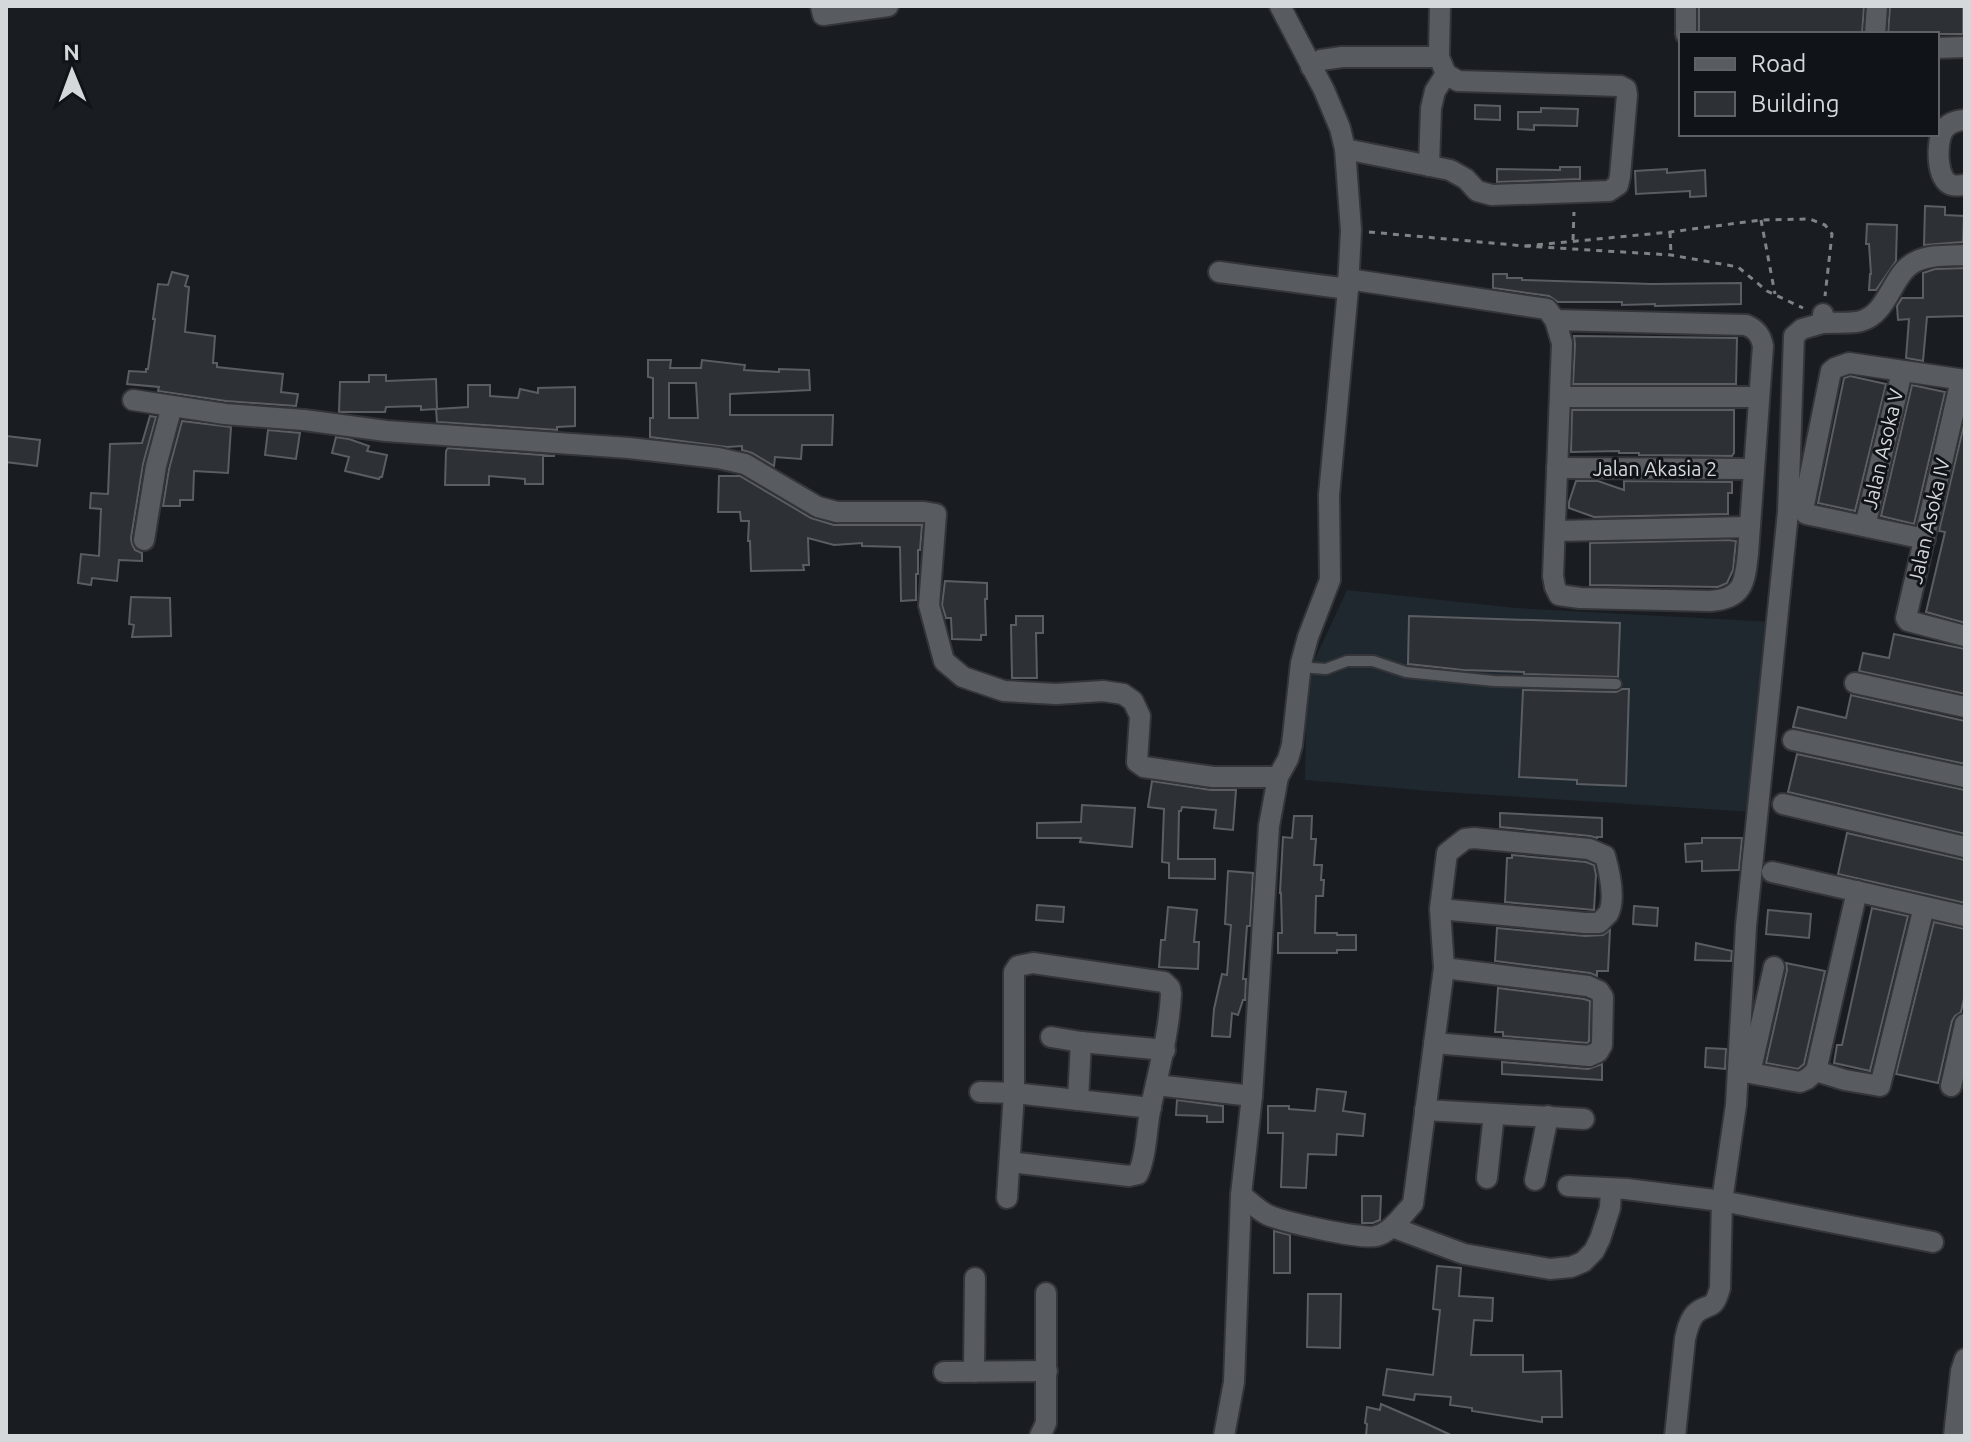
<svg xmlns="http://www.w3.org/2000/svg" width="1971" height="1442" viewBox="0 0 1971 1442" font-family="Ubuntu,sans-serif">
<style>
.built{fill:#1f272f}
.building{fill:#2d3135;stroke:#5a5e63;stroke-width:2;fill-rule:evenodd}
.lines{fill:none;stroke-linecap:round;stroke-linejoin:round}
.service-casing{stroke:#333538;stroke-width:14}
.minor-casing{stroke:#333538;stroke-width:24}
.path{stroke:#808386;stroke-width:3;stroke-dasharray:6 6;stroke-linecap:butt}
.service{stroke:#585c61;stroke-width:10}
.minor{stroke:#585c61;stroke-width:20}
.labels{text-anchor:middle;stroke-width:6;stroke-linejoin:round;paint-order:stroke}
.street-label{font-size:20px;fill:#d5d8db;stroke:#101317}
</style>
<rect width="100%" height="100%" fill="#191c20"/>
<polygon class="built" points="1347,590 1517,608 1775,622 1767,813 1429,791 1305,780 1307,676"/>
<g class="building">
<polygon points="1699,6 1864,6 1862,34 1699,34"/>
<polygon points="1890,6 1963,6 1963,34 1888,34"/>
<polygon points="1475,105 1500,106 1500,120 1475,119"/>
<polygon points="1541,108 1578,109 1577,126 1534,125 1534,130 1518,129 1518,112 1541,112"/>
<polygon points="1560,167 1580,167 1580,179 1497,182 1497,169 1560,170"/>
<polygon points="1667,169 1667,173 1705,170 1706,196 1690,197 1690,191 1636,194 1635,171"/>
<polygon points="1925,206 1945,207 1945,215 1964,216 1963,242 1924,245"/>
<polygon points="1867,224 1897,225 1896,261 1876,290 1869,290 1870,274 1871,274 1869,244 1866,244"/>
<polygon points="1965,268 1965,316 1927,317 1923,361 1906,358 1909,319 1898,320 1897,306 1902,298 1923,298 1923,273 1935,269"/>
<polygon points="172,272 188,276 185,286 189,287 185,332 215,336 213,363 217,363 217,367 283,374 281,392 298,394 296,406 226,401 158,391 159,387 127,384 129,371 146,372 146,369 148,369 155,319 153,319 158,284 168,285"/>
<polygon points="1493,274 1507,274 1507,278 1522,278 1522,280 1652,284 1741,283 1741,304 1655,306 1655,304 1622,305 1622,302 1558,302 1549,296 1493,288"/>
<polygon points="1574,336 1737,338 1736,384 1573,384 1575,344"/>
<path d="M648,360H671L670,368H701L702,360L745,365L744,370L779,372V369L809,370L810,390L730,394V415H833L832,445H802L801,459L775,457L774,466L752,453L742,450V446L727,447L650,437V418H653V378L648,377ZM669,383H696L698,418H669Z"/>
<polygon points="369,375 386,375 386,381 436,379 437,409 468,407 468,385 490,385 490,396 518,398 520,389 538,393 538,388 575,387 575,426 557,427 557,430 437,422 436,409 421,410 421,406 386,407 385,412 339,412 340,382 369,382"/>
<polygon points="1850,376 1886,384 1855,511 1818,503 1844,378"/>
<polygon points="1912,385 1945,392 1914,524 1881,516"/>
<polygon points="1572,410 1734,410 1734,453 1732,456 1639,455 1639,453 1619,453 1619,451 1571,452"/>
<polygon points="150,416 156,417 143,464 131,538 132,544 135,550 142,553 142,561 119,560 117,581 92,578 91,585 78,583 81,554 99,556 101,509 90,508 91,493 108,494 110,444 142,443"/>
<polygon points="1965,420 1965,623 1926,612 1945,532 1939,531"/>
<polygon points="182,421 231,427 228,473 194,471 193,500 180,500 180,506 163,506 169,469"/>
<polygon points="268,430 300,433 296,459 265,455"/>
<polygon points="6,436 40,440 37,466 6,462"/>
<polygon points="336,437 349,439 369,446 367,451 387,455 382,477 380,477 379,479 345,471 349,457 332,453"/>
<polygon points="448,448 555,456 543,456 543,484 525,484 525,479 489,476 489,485 445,485 446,451"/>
<polygon points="719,476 740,476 811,518 834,525 922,525 920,550 918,550 918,574 916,574 916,600 901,601 900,547 862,546 862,543 834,545 808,538 809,565 803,565 804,570 751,571 750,541 748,541 749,521 741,521 740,512 718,512"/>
<polygon points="1576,481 1598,481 1624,490 1624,481 1732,482 1732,493 1728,493 1728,514 1594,517 1569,508 1569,502"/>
<polygon points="1728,540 1736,541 1733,570 1727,583 1718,587 1590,585 1590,543"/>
<polygon points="945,581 987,583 987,599 985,599 986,635 981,635 981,640 952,639 951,618 946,618 942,605"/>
<polygon points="131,597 170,598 171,636 132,637 134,625 129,624"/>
<polygon points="1016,616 1043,616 1043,633 1036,633 1037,678 1012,678 1011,625 1016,625"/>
<polygon points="1409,616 1620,623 1618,677 1524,674 1524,672 1463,670 1408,664"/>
<polygon points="1894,634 1965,649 1965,694 1859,671 1863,653 1889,658"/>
<polygon points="1622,689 1629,689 1626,786 1577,784 1577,780 1519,777 1523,690 1616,692"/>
<polygon points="1851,695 1965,721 1965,764 1793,727 1798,707 1846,718"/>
<polygon points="1797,754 1965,790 1965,834 1788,792"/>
<polygon points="1152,781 1211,790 1236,790 1233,830 1214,828 1216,810 1182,807 1181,811 1179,811 1178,859 1215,859 1215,879 1169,878 1169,863 1162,862 1164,809 1148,807"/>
<polygon points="1082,805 1135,808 1132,847 1080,842 1081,838 1037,838 1037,823 1081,822"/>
<polygon points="1500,813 1602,818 1602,837 1597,837 1597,838 1590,836 1500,827"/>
<polygon points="1294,816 1312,816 1311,839 1316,839 1314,865 1322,865 1321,880 1324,880 1323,896 1316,896 1315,933 1337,933 1337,935 1356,935 1356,950 1337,950 1337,953 1278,953 1278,933 1282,933 1281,893 1280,893 1283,837 1292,838"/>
<polygon points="1847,833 1965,860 1965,903 1838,874"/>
<polygon points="1702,838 1742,838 1739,870 1702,871 1702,861 1686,862 1685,844 1702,843"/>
<polygon points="1512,855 1586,862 1594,865 1596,875 1594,910 1505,902 1507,858 1512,858"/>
<polygon points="1228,871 1253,873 1250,926 1247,926 1243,979 1246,979 1245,1000 1243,1000 1238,1015 1232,1013 1230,1037 1212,1036 1214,1009 1222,974 1227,975 1231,925 1225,924"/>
<polygon points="1037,905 1064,907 1063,922 1036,920"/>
<polygon points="1634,906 1658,908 1657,926 1633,924"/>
<polygon points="1168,907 1197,910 1194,942 1199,942 1198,969 1159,967 1161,940 1165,940"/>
<polygon points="1872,908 1908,916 1870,1071 1834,1063 1837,1045 1842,1045"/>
<polygon points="1768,910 1811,914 1809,938 1766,934"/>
<polygon points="1934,922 1965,929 1965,994 1961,1012 1955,1016 1952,1021 1938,1083 1896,1074"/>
<polygon points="1497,928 1585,936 1603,935 1610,930 1608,971 1597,971 1597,976 1590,973 1495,961"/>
<polygon points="1696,943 1732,951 1731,961 1695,960"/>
<polygon points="1786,963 1825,971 1804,1064 1798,1069 1766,1063 1787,970"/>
<polygon points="1498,988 1584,999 1590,1001 1589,1041 1587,1043 1503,1036 1503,1032 1495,1032"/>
<polygon points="1706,1048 1726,1049 1725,1069 1705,1067"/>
<polygon points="1502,1062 1588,1069 1602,1064 1602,1080 1502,1074"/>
<polygon points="1317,1089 1346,1092 1343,1111 1365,1114 1363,1136 1337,1134 1336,1155 1308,1154 1306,1188 1281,1187 1283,1133 1268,1133 1268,1106 1289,1106 1289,1109 1315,1111"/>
<polygon points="1177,1100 1223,1106 1223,1122 1207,1122 1207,1116 1176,1115"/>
<polygon points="1362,1196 1381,1196 1380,1220 1373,1223 1362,1223"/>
<polygon points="1274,1231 1290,1235 1290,1273 1274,1273"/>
<polygon points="1437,1266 1461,1268 1459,1296 1493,1298 1492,1321 1474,1320 1471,1355 1523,1355 1523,1372 1561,1371 1562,1417 1542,1417 1542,1422 1472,1411 1472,1408 1450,1405 1451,1397 1415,1394 1414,1400 1383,1395 1387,1369 1433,1375 1440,1310 1433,1309"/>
<polygon points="1308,1294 1341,1294 1340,1348 1307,1347"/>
<polygon points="1381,1404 1425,1423 1453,1436 1366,1436 1367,1424 1365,1423 1367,1407 1380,1410"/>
</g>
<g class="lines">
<g class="service-casing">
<polyline id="service" points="1301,663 1312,668 1326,669 1347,661 1373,661 1406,672 1494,681 1616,684"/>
</g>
<g class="minor-casing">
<g id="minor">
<polyline points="821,6 823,15 888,6"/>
<polyline points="1686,6 1686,34"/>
<polyline points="1875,34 1877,6"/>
<polyline points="1937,48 1965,47"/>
<polyline points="1311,67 1321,60 1342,57 1439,57"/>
<path d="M1965,120C1956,120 1947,124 1943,131C1936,143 1936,181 1952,185C1956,186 1961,185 1965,185"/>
<polyline points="1345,149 1450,170 1466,179 1477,191 1492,195 1609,191 1618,185 1620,176 1627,95 1626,89 1620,86 1458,81 1446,74 1439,57 1440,6"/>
<polyline points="1429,166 1431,108 1435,91 1446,74"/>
<polyline points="1219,272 1348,289"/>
<path d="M1348,279L1547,309L1555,320L1562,343L1553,576L1555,587L1559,595L1580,598L1710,601C1744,599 1745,581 1748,553L1763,346C1761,335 1756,329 1746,325L1555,320"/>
<path d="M1823,314V323C1833,322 1852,324 1861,321C1889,313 1892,273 1915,262C1930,254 1949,256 1965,255"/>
<polyline points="1961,380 1906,618 1908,621 1965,636"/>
<polyline points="1560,397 1759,397"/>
<polyline points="133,400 225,414 304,420 386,431 629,448 718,458 745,464 818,507 837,512 924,512 936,514 929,605 944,661 963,677 1004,691 1056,694 1103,691 1123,694 1133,701 1140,716 1137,762 1144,767 1213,777 1278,777"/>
<polyline points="1557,468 1754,469"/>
<polyline points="1865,526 1902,372"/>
<polyline points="1555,531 1749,527"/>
<polyline points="1925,539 1806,514 1803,510 1831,371 1835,368 1849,363 1965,380"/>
<polyline points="144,540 156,466 172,406"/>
<polyline points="1855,683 1965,707"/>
<polyline points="1793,740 1965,777"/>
<polyline points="1783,804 1965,847"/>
<polyline points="1772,872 1965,916"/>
<polyline points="1774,967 1750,1073 1800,1082 1807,1079 1816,1071"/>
<polyline points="1051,1037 1081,1042 1165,1050"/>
<polyline points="1434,1043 1589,1056 1598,1052 1602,1045 1603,997 1599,991 1588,986 1444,968"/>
<polyline points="1816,1071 1845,1080 1880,1086 1924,907"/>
<polyline points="1816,1071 1857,891"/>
<polyline points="1156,1085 1252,1096"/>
<polyline points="1951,1086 1965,1024"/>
<polyline points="980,1092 1014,1093 1151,1108"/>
<polyline points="1078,1100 1081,1042"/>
<polyline points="1425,1110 1584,1119"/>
<polyline points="1487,1178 1494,1114"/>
<polyline points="1535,1180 1548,1116"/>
<polyline points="1568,1186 1626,1189 1722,1201 1933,1242"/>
<path d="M1241,1195C1249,1201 1257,1209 1266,1214C1278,1221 1362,1240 1376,1236C1392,1232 1402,1215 1413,1204L1444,968L1440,909L1447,853L1465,839L1474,838L1589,849L1605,856C1609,870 1616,900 1608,914C1607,915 1600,922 1599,923H1585L1440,909"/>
<path d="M1007,1198L1014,1093V972L1018,966L1033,963L1164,982L1170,988L1171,994C1169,1033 1159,1069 1151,1106C1146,1129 1147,1154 1138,1174L1129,1176L1010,1162"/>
<polyline points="1392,1227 1464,1254 1550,1269 1571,1267 1583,1262 1594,1251 1600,1239 1610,1208 1611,1189"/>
<polyline points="944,1372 1047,1371"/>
<polyline points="974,1372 975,1278"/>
<polyline points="1040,1436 1046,1423 1046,1293"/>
<polyline points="1224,1436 1234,1382 1241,1195 1252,1096 1269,826 1278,777 1288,759 1292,745 1301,663 1308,637 1330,580 1329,495 1348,289 1351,230 1345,149 1340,128 1324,90 1280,6"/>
<path d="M1675,1436L1685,1339C1687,1330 1689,1321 1695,1314C1708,1301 1713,1314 1720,1288L1722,1201L1736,1105L1746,926L1788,512L1794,336L1802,329L1823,323"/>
<polyline points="1954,1436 1961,1371 1965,1359"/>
</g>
</g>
<g class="path">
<polyline points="1761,220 1775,294"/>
<polyline points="1369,232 1525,246 1671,255 1738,267 1767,291 1803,308"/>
<polyline points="1670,232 1671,255"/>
<polyline points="1573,240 1574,212"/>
<polyline points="1525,246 1670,232 1761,220 1810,219 1825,225 1832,234 1825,296"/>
</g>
<use href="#service" class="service"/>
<use href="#minor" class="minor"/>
</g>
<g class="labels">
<g class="street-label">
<text transform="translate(1883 449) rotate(-77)" y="7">Jalan Asoka V</text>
<text x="1655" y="476">Jalan Akasia 2</text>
<text transform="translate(1929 521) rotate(-77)" y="7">Jalan Asoka IV</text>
</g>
</g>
<rect width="1971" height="1442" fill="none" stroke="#d5d8db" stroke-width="16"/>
<rect x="1679" y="32" width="260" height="104" fill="#101317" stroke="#5f6265" stroke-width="2"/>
<rect x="1695" y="58" width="40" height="12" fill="#585c61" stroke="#5f6265" stroke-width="2"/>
<text x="1751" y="72" font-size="24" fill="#d5d8db">Road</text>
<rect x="1695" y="92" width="40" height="24" fill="#2d3135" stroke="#5f6265" stroke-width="2"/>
<text x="1751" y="112" font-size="24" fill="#d5d8db">Building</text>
<g transform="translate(72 72) rotate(359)" stroke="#101317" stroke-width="6" paint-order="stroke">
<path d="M0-6L14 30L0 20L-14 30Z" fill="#d5d8db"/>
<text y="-12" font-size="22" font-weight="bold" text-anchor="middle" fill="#d5d8db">N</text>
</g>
</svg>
